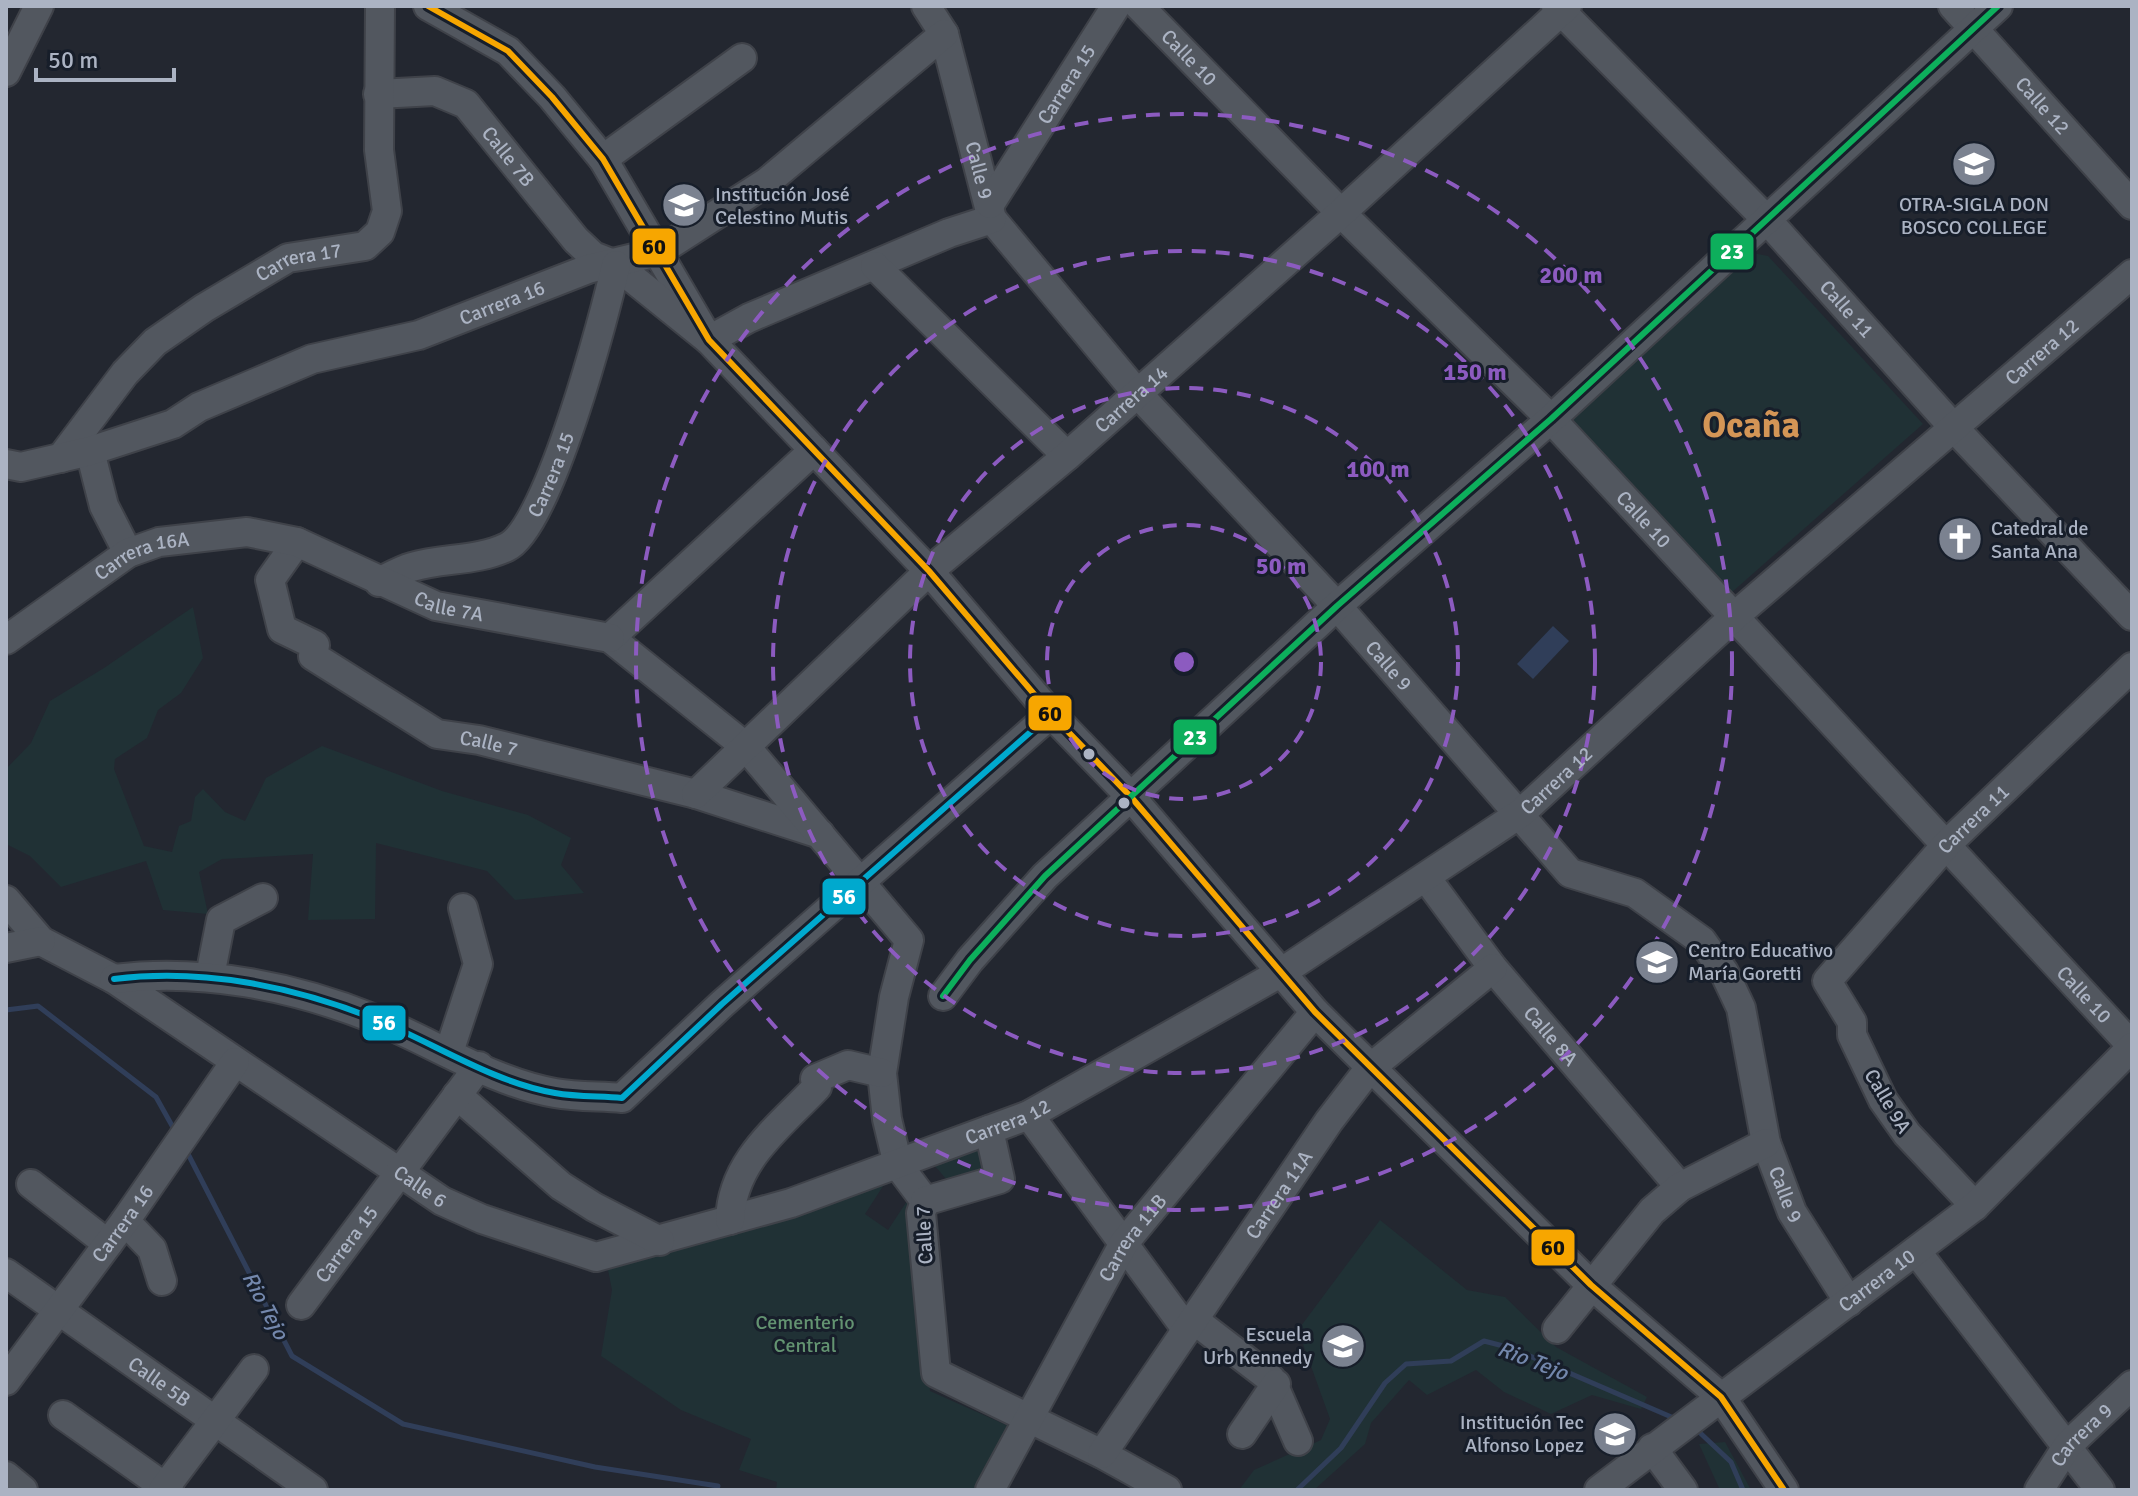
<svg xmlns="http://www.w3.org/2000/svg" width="2138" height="1496" viewBox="0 0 2138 1496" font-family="Signika,sans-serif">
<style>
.green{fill:#203135}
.water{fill:#303e59}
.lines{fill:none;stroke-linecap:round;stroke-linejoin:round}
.stream{stroke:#303e59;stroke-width:5}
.minor-casing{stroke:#3f4249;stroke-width:32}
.minor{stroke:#52575f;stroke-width:28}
.bus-1-casing{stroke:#171e2a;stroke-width:12}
.bus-2-casing{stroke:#171e2a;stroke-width:12}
.bus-3-casing{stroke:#171e2a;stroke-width:12}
.bus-1{stroke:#f7a600;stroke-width:6}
.bus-2{stroke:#0daf5c;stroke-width:6}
.bus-3{stroke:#00a9ce;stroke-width:6}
.ring{fill:none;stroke:#8c5bc0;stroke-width:4;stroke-dasharray:14 10}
.bus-dot{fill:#abb3c3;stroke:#171e2a;stroke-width:3}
.labels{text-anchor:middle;stroke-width:6;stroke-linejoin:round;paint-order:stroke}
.street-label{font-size:20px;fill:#abb3c3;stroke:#171e2a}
.poi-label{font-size:20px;fill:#abb3c3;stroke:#171e2a;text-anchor:start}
.park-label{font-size:20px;fill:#639371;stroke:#171e2a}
.water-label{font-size:22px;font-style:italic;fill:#7387ac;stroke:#171e2a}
.town-label{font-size:36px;font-weight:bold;fill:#d49556;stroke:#171e2a}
.centre{fill:#8c5bc0;stroke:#171e2a;stroke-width:4}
.ring-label{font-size:24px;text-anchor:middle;font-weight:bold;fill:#8c5bc0;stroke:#171e2a;stroke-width:6;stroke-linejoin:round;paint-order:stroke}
.line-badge{stroke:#171e2a;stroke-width:3}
.badge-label{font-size:22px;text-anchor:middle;font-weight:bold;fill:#fff}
.pale-badge-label{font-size:22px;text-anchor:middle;font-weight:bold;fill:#111}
</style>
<rect width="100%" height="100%" fill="#232730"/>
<g class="green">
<polygon points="1753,253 1768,256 1923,424 1731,593 1568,419 1735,258"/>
<polygon points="193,607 203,658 181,693 158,710 147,738 115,759 114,769 144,846 172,852 179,826 191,821 195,797 203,789 225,812 245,821 266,778 322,746 442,791 528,815 571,838 561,865 584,893 515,900 487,871 376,843 375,919 308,920 313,854 222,859 199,872 208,914 163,910 146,861 61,887 30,856 6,844 6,769 31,743 50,701 104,668"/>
<polygon points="986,1146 993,1174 953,1187 935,1166"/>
<polygon points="887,1180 865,1214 888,1230 911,1195 930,1391 1015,1429 982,1490 776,1490 777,1482 739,1470 751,1439 681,1410 601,1356 612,1290 608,1270"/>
<polygon points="1380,1220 1467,1290 1505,1297 1556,1347 1647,1397 1641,1409 1592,1395 1551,1414 1504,1392 1476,1370 1427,1395 1409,1380 1371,1423 1365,1444 1314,1490 1239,1490 1254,1470 1321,1440 1330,1419 1298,1330"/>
<polygon points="1725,1442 1751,1490 1720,1490 1699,1444"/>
</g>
<polygon class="water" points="1553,626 1569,641 1533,679 1517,664"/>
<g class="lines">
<g class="stream">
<polyline points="6,1010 38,1006 156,1097 175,1131"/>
<polyline points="186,1150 292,1356 403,1424 595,1467 718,1486 717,1490"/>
<polyline points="1696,1429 1731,1462 1743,1490"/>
<polyline points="1297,1490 1341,1448 1385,1383 1406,1364 1451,1361 1484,1341 1511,1348 1676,1419"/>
</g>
<g class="minor-casing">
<g id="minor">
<polyline points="428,6 508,51 552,97 603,159 709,340 929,571 1051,714 1131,797 1315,1012 1591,1285 1721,1397 1784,1490"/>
<path id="s1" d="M926,6L944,34L992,219L1137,393L1337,606L1570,873L1635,893L1702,941L1724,972L1741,1008L1766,1143L1792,1212L1849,1302"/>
<path id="s2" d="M1139,6L1341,213L1551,419L2132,1046"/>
<path id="s3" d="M1556,6L1767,220L1955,429L2132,616"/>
<path id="s4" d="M1953,6L2132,205"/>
<polyline points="6,72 39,6"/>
<path id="s5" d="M378,94L435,91L466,104L576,240L593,256L616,265L709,340L749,318L949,233L992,219"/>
<polyline points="603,159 742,58"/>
<path id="s6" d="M990,204L1116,6"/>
<polyline points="875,266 1067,456"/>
<polyline points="90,451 104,506 128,553"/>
<path id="s7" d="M61,458L125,373L155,342L204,308L288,258L365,246L380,232L387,211L379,150L380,6"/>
<path id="s8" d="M6,464L21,467L90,451L173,424L199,407L312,359L419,335L588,269L658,252L767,182L944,34"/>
<path id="s9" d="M297,542L270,580L282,629L315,645L313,656L437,734L479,740L696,794L820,834"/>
<path id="s10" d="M379,582C389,577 401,570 412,567C443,558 478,561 507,547C549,527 605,314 616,265"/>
<polyline points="610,638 746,747 909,940 894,997 882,1073 887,1119 898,1165 925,1201 921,1213 936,1373 1102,1454 1167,1490"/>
<polyline points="610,638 814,450"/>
<path id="s11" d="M6,640L128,553L159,542L247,532L297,542L436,606L610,638"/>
<path id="s12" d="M696,794L929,571L1067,456L1341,213L1567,6"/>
<path id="s13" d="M1427,879L1493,968L1680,1187"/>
<path id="s14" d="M6,900L41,941L114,979L442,1201L482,1219L596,1257L791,1203L1029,1115L1282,972L1521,813L1736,615L2132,274"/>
<polyline points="6,948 41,941"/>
<polyline points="210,976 221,920 263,898"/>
<path d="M114,979C202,968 293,986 375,1019C434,1043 492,1082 555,1093C577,1097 600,1096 622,1098L722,1004L1051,714"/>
<polyline points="943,996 970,960 1045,876 1337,606 1551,419 1998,6"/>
<polyline points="449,1052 478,964 463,908"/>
<polyline points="457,1095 561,1186 594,1207 660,1241"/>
<polyline points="1029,1115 1187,1330"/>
<polyline points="31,1184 108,1244"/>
<polyline points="925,1201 1000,1179 989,1130"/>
<path id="s15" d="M1975,1206L1907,1134L1883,1100L1852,1035V1022L1827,981L1947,844L2132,667"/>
<path d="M730,1220C732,1161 778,1128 817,1087L815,1079L848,1065L882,1073"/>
<polyline points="125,1221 152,1249 162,1281"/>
<polyline points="1916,1251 2100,1490"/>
<path id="s16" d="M6,1273L313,1490"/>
<path id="s17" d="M301,1305L479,1066"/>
<polyline points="1194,1320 1271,1379 1298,1441"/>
<polyline points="1557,1329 1652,1211 1680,1187 1766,1143"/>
<path id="s18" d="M6,1381L125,1221L235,1062"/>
<polyline points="63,1415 169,1490"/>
<polyline points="1242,1434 1276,1384"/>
<polyline points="1652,1448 1683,1490"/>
<path id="s19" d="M1102,1454L1329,1121L1369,1069L1493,968"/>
<polyline points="6,1476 23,1490"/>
<polyline points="163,1490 254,1369"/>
<path id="s20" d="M990,1490L1124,1243L1315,1012"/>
<path id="s21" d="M1599,1490L1975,1206L2132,1047"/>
<path id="s22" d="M2039,1490L2068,1445L2132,1385"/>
</g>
</g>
<use href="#minor" class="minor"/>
<g class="bus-1-casing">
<polyline id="bus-1" points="428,6 508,51 552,97 603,159 709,340 929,571 1051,714 1131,797 1315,1012 1591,1285 1721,1397 1784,1490"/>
</g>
<g class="bus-2-casing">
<polyline id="bus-2" points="943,996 970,960 1045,876 1337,606 1551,419 1998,6"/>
</g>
<g class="bus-3-casing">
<path id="bus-3" d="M114,979C202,968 293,986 375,1019C434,1043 492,1082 555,1093C577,1097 600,1096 622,1098L722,1004L1051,714"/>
</g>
<use href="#bus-1" class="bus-1"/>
<use href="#bus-2" class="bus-2"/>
<use href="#bus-3" class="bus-3"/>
</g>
<g class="ring">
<circle cx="1184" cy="662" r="137"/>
<circle cx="1184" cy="662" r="274"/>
<circle cx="1184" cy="662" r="411"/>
<circle cx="1184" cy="662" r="548"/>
</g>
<defs>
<g id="school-disc" transform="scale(2.3)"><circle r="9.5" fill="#7b8290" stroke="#171e2a"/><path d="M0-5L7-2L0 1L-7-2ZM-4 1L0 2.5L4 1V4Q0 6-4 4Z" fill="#fff"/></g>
<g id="church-disc" transform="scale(2.3)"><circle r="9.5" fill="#7b8290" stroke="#171e2a"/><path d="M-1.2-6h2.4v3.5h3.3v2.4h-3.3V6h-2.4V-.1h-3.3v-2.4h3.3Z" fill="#fff"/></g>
</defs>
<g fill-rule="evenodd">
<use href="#school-disc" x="1974" y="164"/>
<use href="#school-disc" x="684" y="205"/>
<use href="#church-disc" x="1960" y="539"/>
<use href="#school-disc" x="1657" y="962"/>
<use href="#school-disc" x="1343" y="1346"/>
<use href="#school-disc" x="1615" y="1434"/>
</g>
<g class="bus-dot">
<circle cx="1089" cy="754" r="7"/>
<circle cx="1124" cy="803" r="7"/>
</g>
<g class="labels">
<g class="street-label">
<text dy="7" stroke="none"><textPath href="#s2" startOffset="72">Calle 10</textPath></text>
<text dy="7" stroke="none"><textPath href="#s6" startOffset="142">Carrera 15</textPath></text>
<text dy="7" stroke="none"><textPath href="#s4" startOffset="134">Calle 12</textPath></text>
<text dy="7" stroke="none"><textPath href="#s5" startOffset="158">Calle 7B</textPath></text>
<text dy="7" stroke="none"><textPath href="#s1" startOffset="174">Calle 9</textPath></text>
<text dy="7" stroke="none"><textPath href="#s7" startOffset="316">Carrera 17</textPath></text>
<text dy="7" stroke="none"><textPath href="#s8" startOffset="526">Carrera 16</textPath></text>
<text dy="7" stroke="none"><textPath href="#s3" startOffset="420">Calle 11</textPath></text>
<text dy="7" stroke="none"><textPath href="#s14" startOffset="2426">Carrera 12</textPath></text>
<text dy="7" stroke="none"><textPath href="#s12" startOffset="588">Carrera 14</textPath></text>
<text dy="7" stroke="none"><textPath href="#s10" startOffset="220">Carrera 15</textPath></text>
<text dy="7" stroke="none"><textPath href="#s2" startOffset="720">Calle 10</textPath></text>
<text dy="7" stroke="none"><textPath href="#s11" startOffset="162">Carrera 16A</textPath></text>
<text dy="7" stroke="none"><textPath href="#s11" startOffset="488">Calle 7A</textPath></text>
<text dy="7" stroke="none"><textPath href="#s1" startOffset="822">Calle 9</textPath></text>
<text dy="7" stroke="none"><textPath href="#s9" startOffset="344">Calle 7</textPath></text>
<text dy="7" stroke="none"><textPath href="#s14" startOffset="1778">Carrera 12</textPath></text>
<text dy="7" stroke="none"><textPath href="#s15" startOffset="492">Carrera 11</textPath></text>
<text dy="7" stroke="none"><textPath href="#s2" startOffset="1368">Calle 10</textPath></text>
<text dy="7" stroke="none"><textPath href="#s13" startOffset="200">Calle 8A</textPath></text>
<text transform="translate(1888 1101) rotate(59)" y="7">Calle 9A</text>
<text dy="7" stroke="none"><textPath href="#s14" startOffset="1130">Carrera 12</textPath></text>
<text dy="7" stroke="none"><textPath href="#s14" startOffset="506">Calle 6</textPath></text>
<text dy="7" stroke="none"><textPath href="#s1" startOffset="1518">Calle 9</textPath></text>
<text dy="7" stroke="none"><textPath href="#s19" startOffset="314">Carrera 11A</textPath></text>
<text dy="7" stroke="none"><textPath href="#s18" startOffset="196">Carrera 16</textPath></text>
<text transform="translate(924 1235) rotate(-93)" y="7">Calle 7</text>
<text dy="7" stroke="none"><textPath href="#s20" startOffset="290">Carrera 11B</textPath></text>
<text dy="7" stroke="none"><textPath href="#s17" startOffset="76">Carrera 15</textPath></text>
<text dy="7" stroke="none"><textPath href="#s21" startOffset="348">Carrera 10</textPath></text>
<text dy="7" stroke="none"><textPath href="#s16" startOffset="188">Calle 5B</textPath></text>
<text dy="7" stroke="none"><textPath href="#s22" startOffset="70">Carrera 9</textPath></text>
</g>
<g class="poi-label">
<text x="715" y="201">Institución José<tspan x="715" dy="23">Celestino Mutis</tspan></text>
<text x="1974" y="211" text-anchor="middle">OTRA-SIGLA DON<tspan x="1974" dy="23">BOSCO COLLEGE</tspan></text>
<text x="1991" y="535">Catedral de<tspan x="1991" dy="23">Santa Ana</tspan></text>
<text x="1688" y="957">Centro Educativo<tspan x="1688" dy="23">María Goretti</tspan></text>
<text x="1312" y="1341" text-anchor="end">Escuela<tspan x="1312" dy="23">Urb Kennedy</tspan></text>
<text x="1584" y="1429" text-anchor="end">Institución Tec<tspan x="1584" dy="23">Alfonso Lopez</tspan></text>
</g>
<g class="park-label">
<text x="805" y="1329">Cementerio<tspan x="805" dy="23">Central</tspan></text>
</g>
<g class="water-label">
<text transform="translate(266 1305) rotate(62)" y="8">Rio Tejo</text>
<text transform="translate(1533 1360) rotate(21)" y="8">Rio Tejo</text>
</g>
<g class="town-label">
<text x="1751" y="437">Ocaña</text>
</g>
</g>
<circle cx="1184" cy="662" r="12" class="centre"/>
<g class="ring-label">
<text x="1571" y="283">200 m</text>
<text x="1475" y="380">150 m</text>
<text x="1378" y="477">100 m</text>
<text x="1281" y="574">50 m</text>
</g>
<g class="line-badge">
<rect x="631" y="227" width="46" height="39" rx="8" fill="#f7a600"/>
<rect x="1709" y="232" width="46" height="39" rx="8" fill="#0daf5c"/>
<rect x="1027" y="694" width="46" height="38" rx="8" fill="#f7a600"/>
<rect x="1172" y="718" width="46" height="38" rx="8" fill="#0daf5c"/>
<rect x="821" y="877" width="46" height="39" rx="8" fill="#00a9ce"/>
<rect x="361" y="1004" width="46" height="38" rx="8" fill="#00a9ce"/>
<rect x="1530" y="1228" width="46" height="39" rx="8" fill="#f7a600"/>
</g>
<g class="badge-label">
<text x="1732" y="259">23</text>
<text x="1195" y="745">23</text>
<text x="844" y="904">56</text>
<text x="384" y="1030">56</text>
</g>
<g class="pale-badge-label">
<text x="654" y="254">60</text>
<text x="1050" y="721">60</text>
<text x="1553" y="1255">60</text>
</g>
<rect width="2138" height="1496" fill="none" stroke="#abb3c3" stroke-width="16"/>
<path d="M36 68v12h138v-12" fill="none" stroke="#abb3c3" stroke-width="4"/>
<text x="48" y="68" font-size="24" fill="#abb3c3" stroke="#171e2a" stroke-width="6" paint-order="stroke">50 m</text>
</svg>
